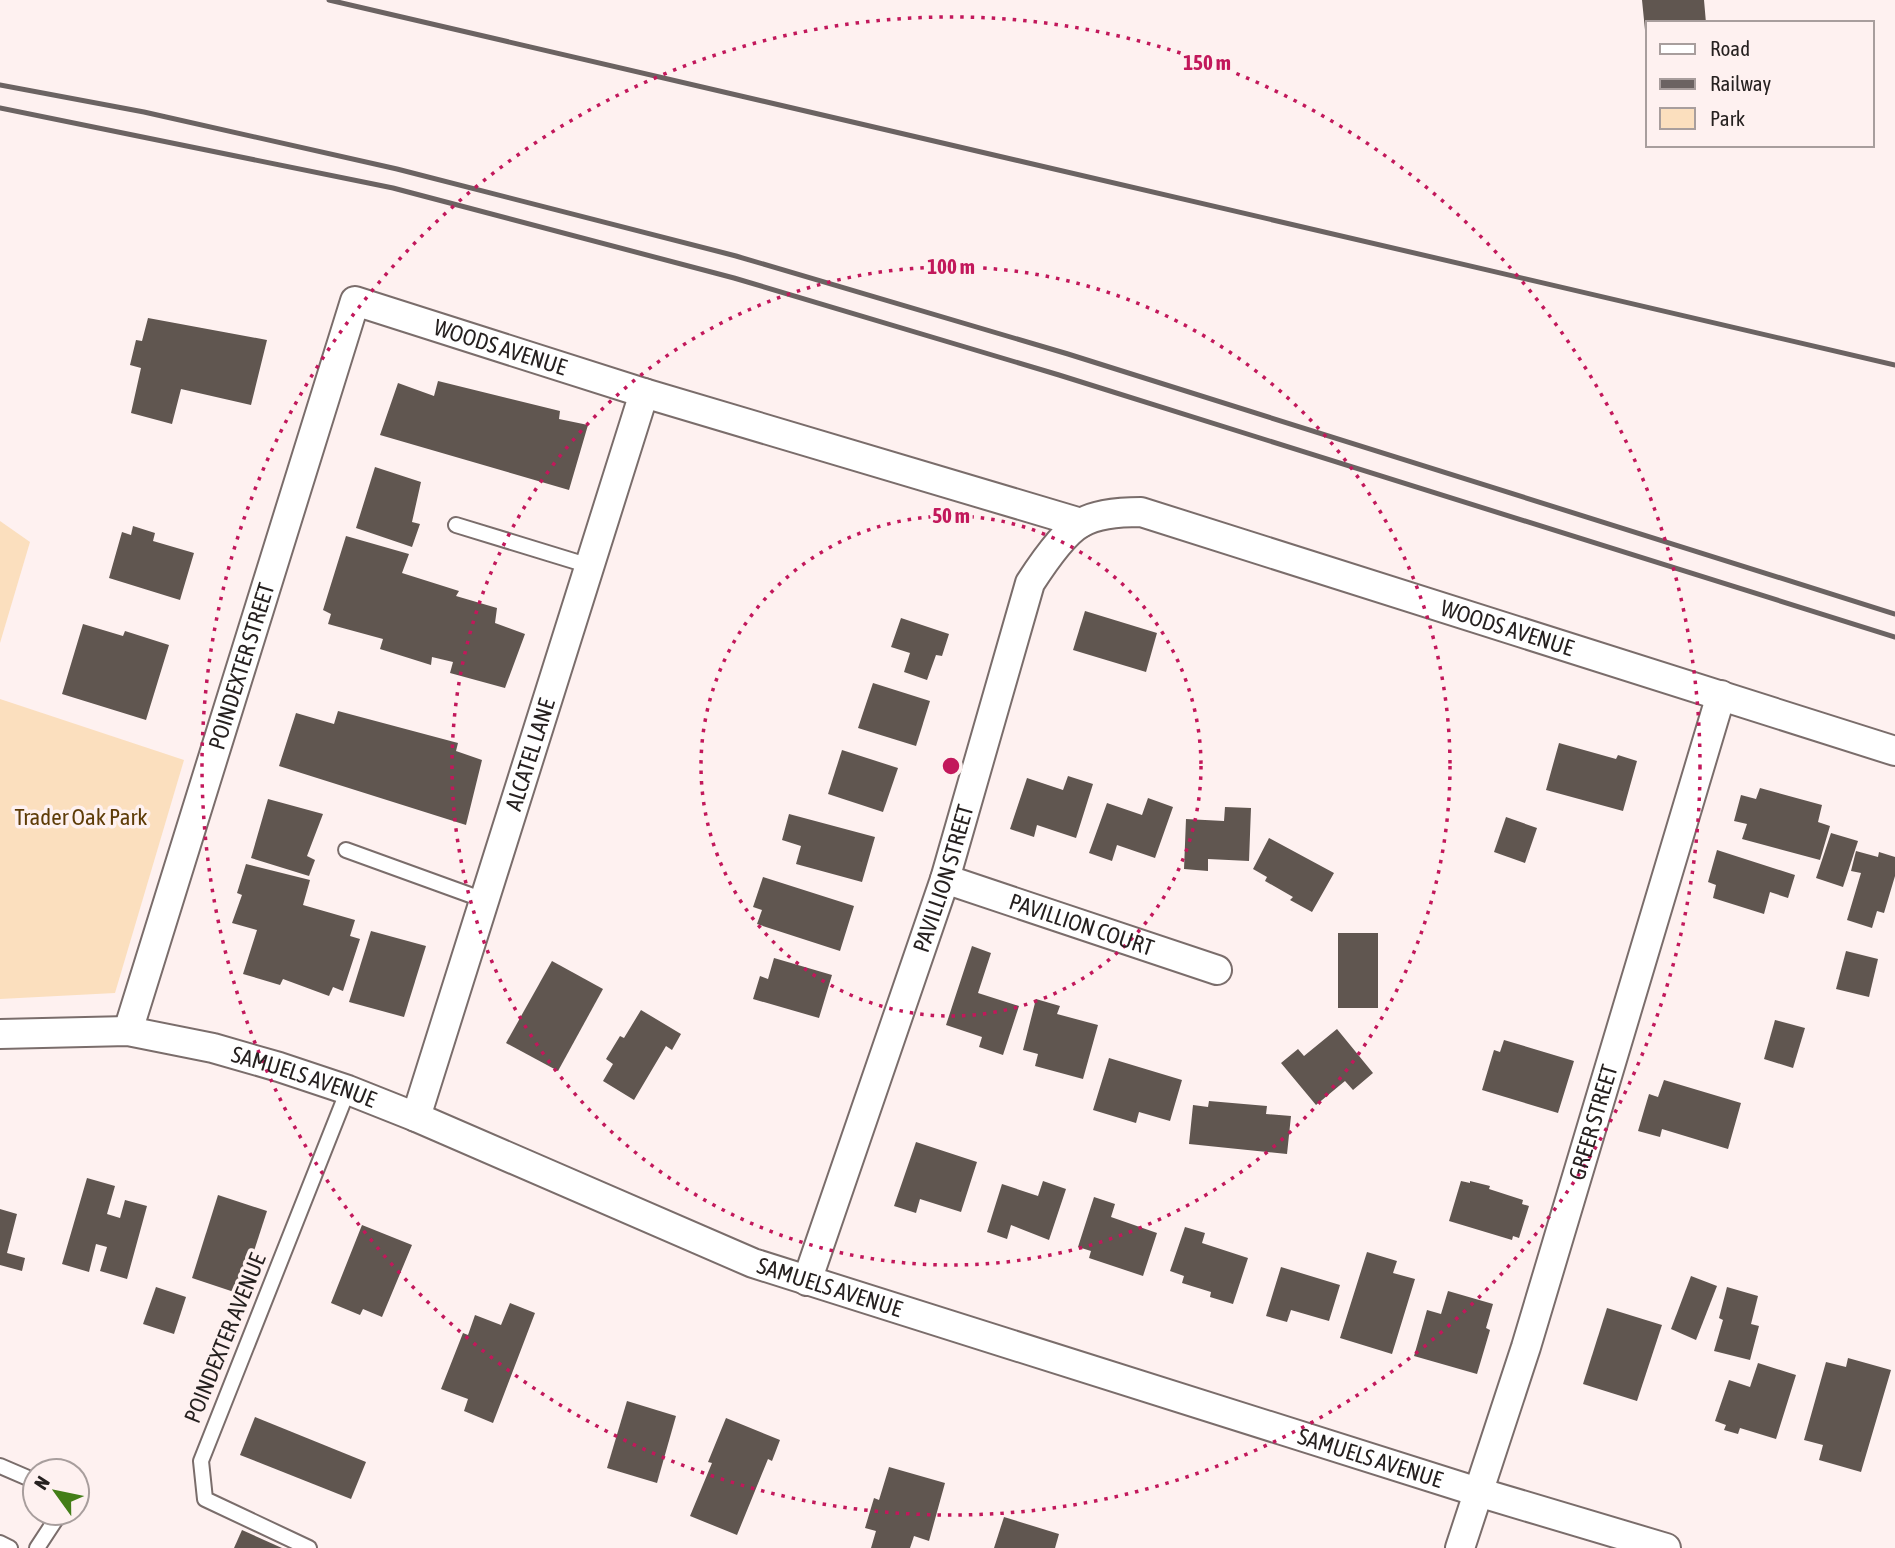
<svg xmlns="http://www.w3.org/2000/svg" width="1895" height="1548" viewBox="0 0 1895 1548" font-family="'Asap Condensed',sans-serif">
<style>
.green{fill:#fbdfbe}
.building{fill:#605650}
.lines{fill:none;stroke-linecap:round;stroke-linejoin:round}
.lane-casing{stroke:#7a6d6b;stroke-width:18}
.street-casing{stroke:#7a6d6b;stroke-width:32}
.lane{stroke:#fff;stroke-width:14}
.street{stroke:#fff;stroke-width:28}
.rail{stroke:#6b6362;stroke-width:5}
.ring{fill:none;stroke:#c2185b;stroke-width:3.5;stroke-dasharray:3.5 7}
.labels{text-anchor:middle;stroke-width:7;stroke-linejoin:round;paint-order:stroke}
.street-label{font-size:23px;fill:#262120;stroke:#fef1f0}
.park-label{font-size:23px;fill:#5e3c08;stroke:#fef1f0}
.centre{fill:#c2185b;stroke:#fef1f0;stroke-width:3.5}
.ring-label{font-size:21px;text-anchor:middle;font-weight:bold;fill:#c2185b;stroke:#fef1f0;stroke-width:7;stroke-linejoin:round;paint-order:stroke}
</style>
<rect width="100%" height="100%" fill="#fef1f0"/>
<g class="green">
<polygon points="0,521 30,542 0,643"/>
<polygon points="0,699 184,760 115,993 0,999"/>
</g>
<g class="building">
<polygon points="1642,0 1704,0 1706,23 1648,23 1648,40 1646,40"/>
<polygon points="148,318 267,340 251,405 181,389 172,424 131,413 141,368 130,365 136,340 142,341"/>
<polygon points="438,381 560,411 559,419 588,425 569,490 380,435 398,383 434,396"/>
<polygon points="375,467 421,482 412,522 420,524 412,547 356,528"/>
<polygon points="133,526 155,533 153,541 194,553 180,600 109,578 122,532 131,535"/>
<polygon points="346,536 409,554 402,573 459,591 456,596 497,608 495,623 525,634 505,688 450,673 453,662 432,657 431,665 380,649 383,639 328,624 331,614 323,610"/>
<polygon points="1085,611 1157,633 1146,672 1073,650"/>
<polygon points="901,618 949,634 942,656 936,655 927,680 904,672 910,653 891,647"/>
<polygon points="83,624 123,636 125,631 169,645 146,720 62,694"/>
<polygon points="873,683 930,701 916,746 858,728"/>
<polygon points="338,711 458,743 456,751 482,760 466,825 279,766 296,713 334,724"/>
<polygon points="1559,743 1616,759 1618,755 1637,761 1623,811 1546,790"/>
<polygon points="842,750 898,768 883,812 828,794"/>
<polygon points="1068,776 1093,784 1076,838 1037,825 1034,837 1010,829 1027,778 1063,790"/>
<polygon points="1760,788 1822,805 1818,822 1830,826 1820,860 1742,839 1747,824 1734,821 1741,795 1756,799"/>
<polygon points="1148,798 1173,807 1155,858 1117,845 1112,861 1089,853 1107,803 1142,815"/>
<polygon points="268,799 323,814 307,856 315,860 309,876 251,858"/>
<polygon points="1225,807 1251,808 1249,861 1208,859 1208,871 1184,869 1186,819 1224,821"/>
<polygon points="789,814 875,837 862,882 796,864 801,846 782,840"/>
<polygon points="1506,817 1537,828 1525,863 1494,852"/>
<polygon points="1831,833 1858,841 1843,887 1816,878"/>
<polygon points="1269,838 1334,873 1312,912 1290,900 1293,897 1265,881 1267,877 1253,869"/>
<polygon points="1717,850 1795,875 1788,898 1770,892 1764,914 1713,898 1716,885 1708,882"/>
<polygon points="1856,851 1878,857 1879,852 1895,857 1895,876 1884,913 1877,911 1872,928 1847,920 1861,873 1851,871"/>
<polygon points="246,864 310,880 303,905 355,920 350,936 360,939 343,991 333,987 329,996 283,979 280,985 243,974 257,930 232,923 242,895 237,893"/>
<polygon points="763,877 854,906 840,951 757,924 762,910 753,907"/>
<polygon points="371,931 426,946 404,1017 349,1002"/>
<rect x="1338" y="933" width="40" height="75"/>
<polygon points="972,946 991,953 978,993 1019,1006 1003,1055 979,1047 982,1037 946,1025"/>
<polygon points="1846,951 1878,959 1869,997 1836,989"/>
<polygon points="774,958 832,975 819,1018 753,999 760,976 768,979"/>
<polygon points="552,961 603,989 558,1071 506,1043"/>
<polygon points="1036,999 1060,1006 1057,1014 1098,1025 1083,1079 1035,1066 1038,1054 1023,1050"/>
<polygon points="641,1010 681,1034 672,1050 666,1046 634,1100 603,1081 613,1064 606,1059 620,1036 624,1038"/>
<polygon points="1775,1020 1805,1028 1793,1068 1764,1059"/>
<polygon points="1337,1029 1373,1073 1353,1090 1345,1081 1316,1105 1281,1063 1298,1049 1304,1056"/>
<polygon points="1504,1040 1574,1061 1558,1113 1482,1090 1494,1050 1500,1052"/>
<polygon points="1109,1058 1182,1080 1170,1121 1139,1112 1136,1123 1093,1110"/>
<polygon points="1664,1080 1741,1103 1728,1149 1662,1129 1660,1137 1638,1131 1649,1094 1658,1097"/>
<polygon points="1209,1101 1267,1106 1266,1114 1291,1116 1287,1154 1189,1144 1193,1105 1208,1107"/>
<polygon points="916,1142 977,1162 961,1212 920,1199 916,1213 894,1206"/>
<polygon points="87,1178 115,1186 107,1214 120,1218 125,1200 147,1206 127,1279 100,1271 107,1247 96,1244 89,1272 62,1264"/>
<polygon points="1043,1181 1066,1189 1049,1240 1011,1225 1007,1239 987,1232 1002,1184 1038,1196"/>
<polygon points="1461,1181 1470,1183 1470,1181 1490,1186 1489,1189 1523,1200 1522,1204 1529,1206 1519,1238 1513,1236 1512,1240 1449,1221"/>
<polygon points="218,1195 267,1211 240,1294 192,1278"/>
<polygon points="1094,1197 1115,1204 1111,1217 1157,1233 1143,1276 1089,1258 1091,1251 1078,1247"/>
<polygon points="0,1209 17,1214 7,1253 25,1258 22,1271 0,1265"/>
<polygon points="362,1225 412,1245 382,1317 363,1309 360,1315 331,1303"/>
<polygon points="1185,1227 1205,1233 1202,1243 1248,1258 1233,1304 1210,1297 1211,1292 1182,1283 1184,1276 1170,1271"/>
<polygon points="1367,1252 1397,1261 1393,1273 1415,1279 1392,1354 1340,1338"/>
<polygon points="1281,1267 1340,1285 1329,1321 1291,1310 1287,1322 1266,1316"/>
<polygon points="1691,1276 1717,1286 1696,1340 1671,1329"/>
<polygon points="156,1287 186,1297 174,1334 143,1324"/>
<polygon points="1727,1287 1758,1296 1751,1324 1759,1326 1750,1360 1714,1351 1723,1320 1719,1318"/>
<polygon points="1448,1291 1493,1304 1486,1328 1490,1330 1477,1374 1414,1356 1427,1310 1441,1314"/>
<polygon points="510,1303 535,1313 493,1423 464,1411 468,1399 441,1389 463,1333 468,1335 475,1315 501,1325"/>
<polygon points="1607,1308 1662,1325 1637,1401 1583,1384"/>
<polygon points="1848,1358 1891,1370 1861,1472 1819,1460 1823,1445 1804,1440 1826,1362 1846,1367"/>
<polygon points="1758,1363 1796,1375 1776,1439 1740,1428 1738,1434 1724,1430 1726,1425 1715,1421 1729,1380 1750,1387"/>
<polygon points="627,1401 676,1416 657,1483 607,1468"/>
<polygon points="255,1417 366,1462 351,1499 240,1455"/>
<polygon points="726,1418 780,1440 772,1461 768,1459 737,1535 690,1516 712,1463 708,1462"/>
<polygon points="889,1467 945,1483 929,1541 914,1536 910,1548 871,1548 876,1531 865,1528 874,1498 879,1500"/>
<polygon points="1004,1517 1059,1534 1055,1548 994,1548"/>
<polygon points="242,1530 282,1548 234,1548"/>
</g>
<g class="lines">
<g class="lane-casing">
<g id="lane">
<polyline points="456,525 590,566"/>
<polyline points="346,850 484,900"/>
<polyline points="0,1466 35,1481"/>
<polyline points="0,1543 10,1548"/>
<polyline points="37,1548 58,1516 57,1513"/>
<polyline points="309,1548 205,1499 201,1461 348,1090"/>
</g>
</g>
<g class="street-casing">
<g id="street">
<path id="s1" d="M945,879L1217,970"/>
<path id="s2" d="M128,1031L355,301L644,393L1081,523"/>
<path id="s3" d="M0,1034L128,1031L213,1048L279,1067L348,1090L416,1117L753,1263L1478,1492L1666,1548"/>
<path id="s4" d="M416,1117L644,393"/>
<path id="s5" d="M807,1281L945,879L1030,583C1041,566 1063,533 1081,523C1096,514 1123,512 1141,512L1895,751"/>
<path id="s6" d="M1460,1548L1526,1347L1721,695"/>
</g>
</g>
<use href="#lane" class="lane"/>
<use href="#street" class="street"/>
<g class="rail">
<polyline points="329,0 1895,365"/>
<polyline points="0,85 144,112 397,169 736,256 1068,354 1895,614"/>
<polyline points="0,108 393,188 734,278 1059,375 1895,637"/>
</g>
</g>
<g class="ring">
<circle cx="951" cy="766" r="250"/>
<circle cx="951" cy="766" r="499"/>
<circle cx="951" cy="766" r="749"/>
</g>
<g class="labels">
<g class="street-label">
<text dy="8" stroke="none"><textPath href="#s2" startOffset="917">WOODS AVENUE</textPath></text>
<text dy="8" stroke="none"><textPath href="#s5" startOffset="1258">WOODS AVENUE</textPath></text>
<text dy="8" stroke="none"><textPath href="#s2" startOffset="382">POINDEXTER STREET</textPath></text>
<text dy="8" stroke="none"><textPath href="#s4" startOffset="380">ALCATEL LANE</textPath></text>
<text dy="8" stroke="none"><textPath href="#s5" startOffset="425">PAVILLION STREET</textPath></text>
<text dy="8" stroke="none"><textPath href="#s1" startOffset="144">PAVILLION COURT</textPath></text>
<text dy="8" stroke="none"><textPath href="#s3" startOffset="310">SAMUELS AVENUE</textPath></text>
<text dy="8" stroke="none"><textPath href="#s6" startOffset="446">GREER STREET</textPath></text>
<text dy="8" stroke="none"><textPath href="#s3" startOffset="877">SAMUELS AVENUE</textPath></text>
<text transform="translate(225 1338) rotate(-68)" y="8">POINDEXTER AVENUE</text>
<text dy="8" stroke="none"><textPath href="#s3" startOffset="1444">SAMUELS AVENUE</textPath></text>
</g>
<g class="park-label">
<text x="81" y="825">Trader Oak Park</text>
</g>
</g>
<circle cx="951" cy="766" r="10" class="centre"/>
<g class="ring-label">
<text x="1207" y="70">150 m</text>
<text x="951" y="274">100 m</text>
<text x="951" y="523">50 m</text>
</g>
<rect x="1646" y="21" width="228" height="126" fill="#fef1f0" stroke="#a89e9d" stroke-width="2"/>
<rect x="1660" y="44" width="35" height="10" fill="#ffffff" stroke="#a89e9d" stroke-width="2"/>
<text x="1710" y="56" font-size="21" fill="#262120">Road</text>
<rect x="1660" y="79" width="35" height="10" fill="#6b6362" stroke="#a89e9d" stroke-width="2"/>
<text x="1710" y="91" font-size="21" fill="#262120">Railway</text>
<rect x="1660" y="108" width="35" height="21" fill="#fbdfbe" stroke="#a89e9d" stroke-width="2"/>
<text x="1710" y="126" font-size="21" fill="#262120">Park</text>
<g transform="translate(56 1492) rotate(303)"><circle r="33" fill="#fef1f0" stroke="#a89e9d" stroke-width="2"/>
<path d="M0-5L12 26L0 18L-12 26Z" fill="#437e18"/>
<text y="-10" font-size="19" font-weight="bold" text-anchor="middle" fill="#262120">N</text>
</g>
</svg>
